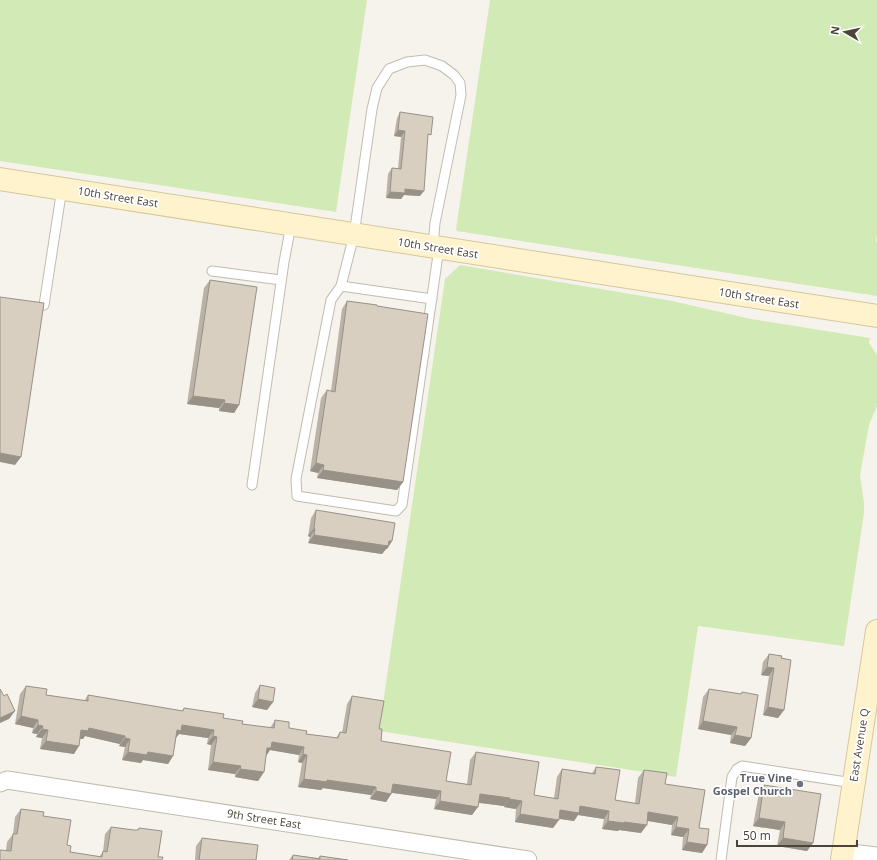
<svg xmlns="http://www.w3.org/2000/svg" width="877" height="860" viewBox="0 0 877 860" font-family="'Open Sans',sans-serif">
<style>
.green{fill:#d2eab5}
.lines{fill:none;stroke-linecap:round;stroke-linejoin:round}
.lane-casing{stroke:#c2bbae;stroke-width:11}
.street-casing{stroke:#c2bbae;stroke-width:19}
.secondary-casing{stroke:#d6c79b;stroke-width:24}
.lane{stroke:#fff;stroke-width:9}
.street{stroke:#fff;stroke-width:17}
.secondary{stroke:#fff3cd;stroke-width:22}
.wall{fill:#bab2a6}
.shaded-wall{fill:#979187}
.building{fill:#d8cfc1;stroke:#979187}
.worship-dot{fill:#6b7280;stroke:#fff;stroke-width:1.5}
.labels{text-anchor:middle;stroke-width:3.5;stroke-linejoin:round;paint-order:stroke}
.street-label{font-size:11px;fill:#4b4439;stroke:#fff}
.worship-label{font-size:11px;font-weight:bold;fill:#5b616d;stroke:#fff;text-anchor:end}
</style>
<rect width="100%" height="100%" fill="#f6f3ec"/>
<g class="green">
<polygon points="0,0 367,0 336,212 0,161"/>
<polygon points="490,0 877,0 877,235 876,240 877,243 877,296 457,231 456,229"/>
<polygon points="460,265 672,301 751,319 870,338 869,343 877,355 877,406 869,425 860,475 864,503 864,513 844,646 698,626 676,777 379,731 445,279"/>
</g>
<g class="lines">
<g class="lane-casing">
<g id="lane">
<polyline points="433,247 435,223 461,95 460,83 454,75 442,66 425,60 407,62 389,69 377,88 372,109 354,235 341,286 331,300 296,479 297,496 396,511 402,505 439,248"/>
<polyline points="212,271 281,280"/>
<polyline points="341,286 432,299"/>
<polyline points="44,305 62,188"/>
<polyline points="252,485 284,262 291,225"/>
<polyline points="721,860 732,777 737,769 742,766 853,783"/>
</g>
</g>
<g class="street-casing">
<g id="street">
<polyline points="0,783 7,780 528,860"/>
<polyline points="843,852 877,856"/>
</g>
</g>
<g class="secondary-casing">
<g id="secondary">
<polyline points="0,179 877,316"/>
<polyline points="842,860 877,631"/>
</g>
</g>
<use href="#lane" class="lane"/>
<use href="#street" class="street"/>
<use href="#secondary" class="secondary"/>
</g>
<g class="wall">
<polygon points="400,112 428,138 420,196 404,195 401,199 386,198 388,174 392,168 398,169 401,137 394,136 397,118"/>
<polygon points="210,280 239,405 234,413 219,411 219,408 187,404 204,288"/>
<polygon points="347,301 377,306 403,482 397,490 317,478 318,473 310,471 321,398 327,390 331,391 342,309"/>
<polygon points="316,510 392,541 387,549 386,549 382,554 308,543 310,537 308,536 311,518"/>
<polygon points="769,654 781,658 784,710 778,718 763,715 769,676 761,675 763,662"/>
<polygon points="260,685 273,702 267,710 252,707 255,693"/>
<polygon points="26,686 46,695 84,701 88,695 182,711 184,708 223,718 242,724 270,728 275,720 289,728 306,734 336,738 340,732 342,733 347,704 352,696 379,729 381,741 446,781 467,784 470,760 476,752 534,795 554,798 557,777 562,769 592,773 596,767 615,800 635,803 638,778 644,770 665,784 699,828 707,845 702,853 682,850 683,837 671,835 672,825 647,821 641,833 619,830 618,831 602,829 604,819 578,815 574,821 559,819 553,828 515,822 516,809 504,807 504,806 479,803 472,815 434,809 436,799 392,793 386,802 370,799 371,795 323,788 321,790 298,787 302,763 298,762 299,755 270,750 266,756 264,772 258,781 235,777 235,774 208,770 211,745 207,744 208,738 179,734 176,738 173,756 168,764 143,760 141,763 122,760 125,747 119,746 120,744 85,736 83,739 80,739 74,754 40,749 42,738 36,737 37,734 32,733 33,728 15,724 20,694"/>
<polygon points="709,689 741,694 742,692 751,738 745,746 730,743 731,735 698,729 703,697"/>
<polygon points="764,785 813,843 807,851 777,846 780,830 753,826 759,793"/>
<polygon points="21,809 43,816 67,845 70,852 99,857 103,852 105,834 111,827 134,830 137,830 139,828 158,857 0,860 6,851 7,842 13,834 15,817"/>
<polygon points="202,838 256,860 195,860 196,846"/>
<polygon points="293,855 318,858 320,856 348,860 289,860"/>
</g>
<g class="shaded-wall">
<polygon points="398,130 405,131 401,137 394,136"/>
<polygon points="405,189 424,191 420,196 404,195 401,199 386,198 390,192"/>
<polygon points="193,396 225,400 219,408 187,404"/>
<polygon points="224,403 239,405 234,413 219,411"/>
<polygon points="0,453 21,457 15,465 0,462"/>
<polygon points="316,463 324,465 318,473 310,471"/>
<polygon points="323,470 403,482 397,490 317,478"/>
<polygon points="314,528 315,529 310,537 308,536"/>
<polygon points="314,535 392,541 387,549 386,549 382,554 308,543"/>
<polygon points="767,667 774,668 769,676 761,675"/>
<polygon points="258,699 273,702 267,710 252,707"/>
<polygon points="768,707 784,710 778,718 763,715"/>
<polygon points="15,711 9,719 0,723 0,718"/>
<polygon points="21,716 38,720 33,728 15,724"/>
<polygon points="703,721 737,727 731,735 698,729"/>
<polygon points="38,725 43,726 37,734 32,733"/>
<polygon points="182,725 214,730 208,738 179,734 175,739 177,730"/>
<polygon points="89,728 125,736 120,744 85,736 83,739 76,738 81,730"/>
<polygon points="42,729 48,730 42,738 36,737"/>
<polygon points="735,735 751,738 745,746 730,743"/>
<polygon points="213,736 217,737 211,745 207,744"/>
<polygon points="125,738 130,739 125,747 119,746"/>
<polygon points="46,741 79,746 74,754 40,749"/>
<polygon points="272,742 304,747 299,755 270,750 266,756 262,756"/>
<polygon points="128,752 148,752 173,756 168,764 143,760 141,763 122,760"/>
<polygon points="303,754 307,755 302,763 298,762"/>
<polygon points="213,762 241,766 235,774 208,770"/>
<polygon points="240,769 264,772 258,781 235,777"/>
<polygon points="304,779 327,780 376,787 371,795 323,788 321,790 298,787"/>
<polygon points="393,784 441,791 436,799 387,792"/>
<polygon points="376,791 391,794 386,802 370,799"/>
<polygon points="480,794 510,798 504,806 474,802"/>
<polygon points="509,799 522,801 516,809 504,807"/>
<polygon points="440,801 478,807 472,815 434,809"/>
<polygon points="580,806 609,811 604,819 578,815 574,821 555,818 560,810"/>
<polygon points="648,812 678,817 672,825 643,820"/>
<polygon points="520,814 559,820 553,828 515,822"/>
<polygon points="759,818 785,822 780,830 753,826"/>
<polygon points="608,821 624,822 647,825 641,833 619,830 618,831 602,829"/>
<polygon points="676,827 689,829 683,837 671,835"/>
<polygon points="783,838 813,843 807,851 777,846"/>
<polygon points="687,842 707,845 702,853 682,850"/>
</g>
<g class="building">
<polygon points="400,112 433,117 431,135 428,134 424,191 405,189 405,193 390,192 392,168 401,169 405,131 398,130"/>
<polygon points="210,280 257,287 239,405 224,403 225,400 193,396"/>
<polygon points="0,297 44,303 21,457 0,453"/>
<polygon points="347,301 377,305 377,306 428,314 403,482 323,470 324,465 316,463 327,390 335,392"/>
<polygon points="316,510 395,523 392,541 389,541 388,546 314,535 315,529 314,528"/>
<polygon points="769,654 782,656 781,658 791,660 784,710 768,707 774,668 767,667"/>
<polygon points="260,685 275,688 273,702 258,699"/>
<polygon points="26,686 47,689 46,695 88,701 88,695 183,711 184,708 224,714 223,718 243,721 242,724 274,728 275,720 289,722 289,728 307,731 306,734 338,738 340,732 346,733 352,696 384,701 379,729 382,729 381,741 451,752 446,781 471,785 476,752 539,762 534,795 558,799 562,769 595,774 596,767 620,770 615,800 639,804 644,770 667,773 665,784 705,790 699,828 709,829 707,845 687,842 689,829 676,827 678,817 648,812 647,825 624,822 624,823 608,821 609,811 580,806 579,813 560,810 559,820 520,814 522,801 509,799 510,798 480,794 478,807 440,801 441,791 393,784 391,794 376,791 376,787 327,780 327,782 304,779 307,755 303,754 304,747 272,742 271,748 267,748 264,772 240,769 241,766 213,762 217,737 213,736 214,730 182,725 181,731 177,730 173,756 148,752 147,755 128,752 130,739 125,738 125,736 89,728 88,731 81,730 79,746 46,741 48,730 42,729 43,726 38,725 38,720 21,716"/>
<polygon points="0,689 4,696 7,694 15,711 0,718"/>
<polygon points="709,689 741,694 742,692 758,695 751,738 735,735 737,727 703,721"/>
<polygon points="764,785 821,794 813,843 783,838 785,822 759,818"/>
<polygon points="21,809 44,812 43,816 71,820 67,845 71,846 70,852 102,857 103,851 107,852 111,827 134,830 138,830 139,828 162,831 158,857 163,857 162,860 0,860 0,850 11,851 13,834 17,834"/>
<polygon points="202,838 258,845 256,860 199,860"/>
<polygon points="293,855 320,859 320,856 348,860 292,860"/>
</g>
<circle class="worship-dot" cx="800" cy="784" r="4"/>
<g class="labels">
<g class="street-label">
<text transform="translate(118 197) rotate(9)" y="4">10th Street East</text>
<text transform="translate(438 248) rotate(9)" y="4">10th Street East</text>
<text transform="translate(759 298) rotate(9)" y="4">10th Street East</text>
<text transform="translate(859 745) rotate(-81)" y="4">East Avenue Q</text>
<text transform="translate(264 819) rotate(9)" y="4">9th Street East</text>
</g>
<g class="worship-label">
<text x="792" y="782">True Vine<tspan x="792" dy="13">Gospel Church</tspan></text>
</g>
</g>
<g transform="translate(845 32) rotate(279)" stroke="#ffffff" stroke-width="3" paint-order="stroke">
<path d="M0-3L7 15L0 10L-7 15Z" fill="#4b4439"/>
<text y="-6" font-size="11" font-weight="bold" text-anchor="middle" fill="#4b4439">N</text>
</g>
<path d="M737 840v6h120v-6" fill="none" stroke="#4b4439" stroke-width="2"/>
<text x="743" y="840" font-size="12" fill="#4b4439" stroke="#ffffff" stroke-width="3" paint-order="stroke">50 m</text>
</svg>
